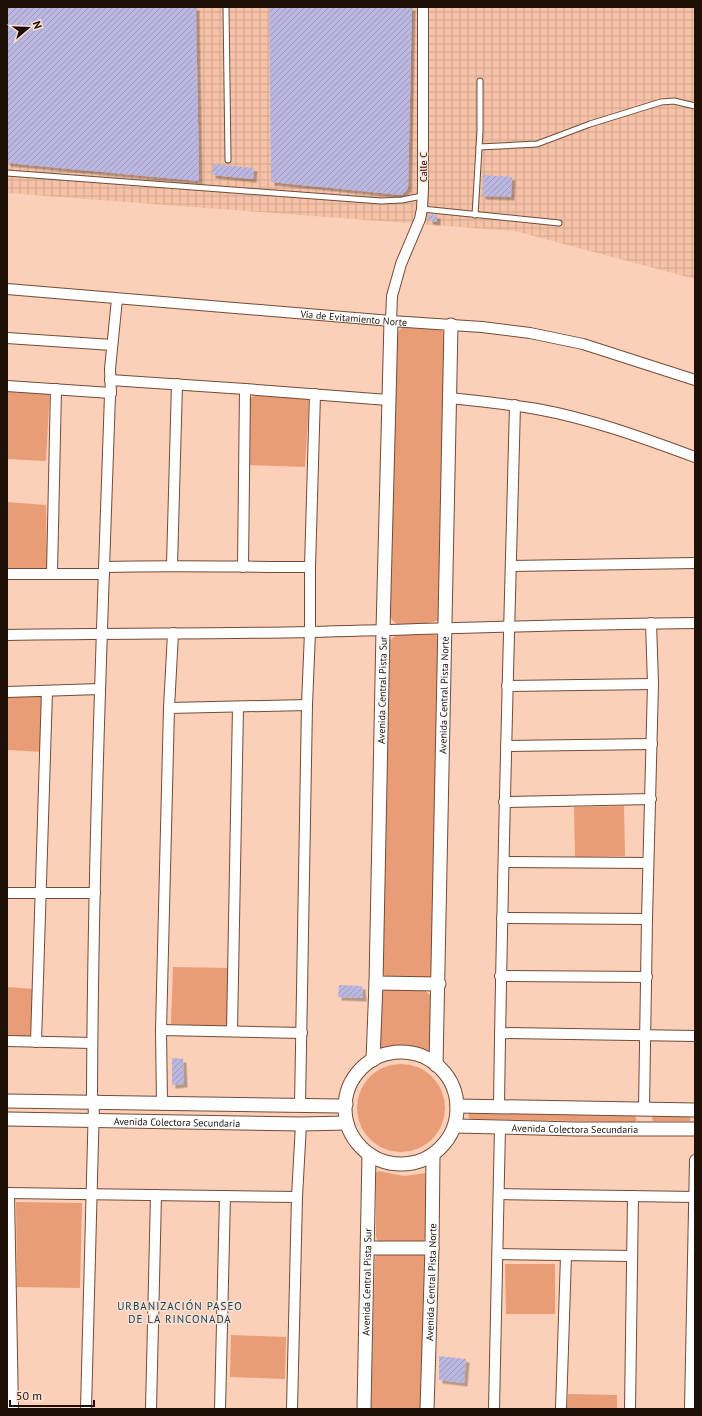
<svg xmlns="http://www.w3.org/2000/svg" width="702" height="1416" viewBox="0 0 702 1416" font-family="'PT Sans',sans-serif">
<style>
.industrial{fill:url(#industrial-grid)}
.green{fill:#e99d76}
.building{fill:url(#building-hatch);filter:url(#shadow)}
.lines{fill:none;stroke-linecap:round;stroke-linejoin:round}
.service-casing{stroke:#714c39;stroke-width:7}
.minor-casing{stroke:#714c39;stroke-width:12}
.tertiary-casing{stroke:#714c39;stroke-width:15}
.service{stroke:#fff;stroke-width:5}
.minor{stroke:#fff;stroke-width:10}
.tertiary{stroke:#fff;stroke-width:13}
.labels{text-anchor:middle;stroke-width:3;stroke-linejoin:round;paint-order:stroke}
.street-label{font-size:10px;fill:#1e0f07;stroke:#fce1d3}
.neighbourhood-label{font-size:11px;letter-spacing:1px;fill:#124255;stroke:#fce1d3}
</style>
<defs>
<pattern id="industrial-grid" width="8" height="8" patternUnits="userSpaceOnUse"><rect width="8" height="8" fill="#f5c2a8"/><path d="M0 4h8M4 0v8" fill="none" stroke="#d2a68f"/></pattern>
<pattern id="building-hatch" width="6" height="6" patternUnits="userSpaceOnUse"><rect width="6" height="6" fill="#bab7e1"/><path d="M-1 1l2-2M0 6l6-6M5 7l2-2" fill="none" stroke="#9f9cc0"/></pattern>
<filter id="shadow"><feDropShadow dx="3.5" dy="3.5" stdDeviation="0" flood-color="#0004"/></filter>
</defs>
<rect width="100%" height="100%" fill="#fbcfb8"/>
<polygon class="industrial" points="7,7 695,7 695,279 515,231 7,193"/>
<g class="green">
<path d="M407,326L439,327L447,337L439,620C433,623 403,627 397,624C393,622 391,619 389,615L396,336L400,329Z"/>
<polygon points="7,381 50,386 46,461 7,459"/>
<polygon points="256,394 305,397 309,401 305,467 249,465 249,399"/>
<polygon points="7,502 46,505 47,573 7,572"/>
<polygon points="432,634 436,635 439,639 433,972 430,977 425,980 390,978 385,976 382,971 388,642 396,635"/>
<polygon points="7,695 44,695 42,752 7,750"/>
<polygon points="624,806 625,856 575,857 574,807"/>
<polygon points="173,967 228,968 228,1027 171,1024"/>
<polygon points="7,987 35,989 34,1039 7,1038"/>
<path d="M388,989L425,990L433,999L430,1056C410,1047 399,1047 379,1054L380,995L384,990Z"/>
<circle cx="401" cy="1108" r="44"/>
<polygon points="471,1113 635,1116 637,1120 634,1122 470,1119 468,1115"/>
<polygon points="655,1115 689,1116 691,1120 689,1121 653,1121 652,1118"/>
<polygon points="378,1171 404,1176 426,1173 426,1235 423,1242 380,1242 377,1240 376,1236 376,1173"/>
<polygon points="16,1202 82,1203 80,1288 17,1287"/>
<polygon points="381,1252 419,1253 423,1255 425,1259 422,1409 371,1409 375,1259 376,1255"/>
<polygon points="505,1264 555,1264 555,1314 506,1314"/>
<polygon points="231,1335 286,1337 285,1379 230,1377"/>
<polygon points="568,1394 617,1395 617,1409 567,1409"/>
</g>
<g class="building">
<polygon points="7,7 196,7 199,181 7,163"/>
<polygon points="269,7 412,7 408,188 402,195 271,182"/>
<polygon points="213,164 254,168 253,179 212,175"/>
<polygon points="483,175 512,177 511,197 482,196"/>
<polygon points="429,215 437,215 437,222 429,221"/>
<polygon points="339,985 362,986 363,998 338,997"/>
<polygon points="172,1058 183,1059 184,1084 172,1085"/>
<polygon points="439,1356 466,1359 464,1383 439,1380"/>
</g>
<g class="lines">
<g class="service-casing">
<g id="service">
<polyline points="226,7 228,160"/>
<polyline points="479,147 537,144 590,124 661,102 674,101 695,106"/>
<polyline points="7,173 381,201 402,200 422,196"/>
<polyline points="422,209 559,223"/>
<polyline points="475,215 480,131 480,81"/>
</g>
</g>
<g class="minor-casing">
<g id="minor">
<path id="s1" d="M7,289L391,321L482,327L530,333L583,344L695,380"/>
<polyline points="391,321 392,296 401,264 420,219 422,209 423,188 423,7"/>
<polyline points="7,338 112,345"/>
<polyline points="110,380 245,389 388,400"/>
<polyline points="7,386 111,393"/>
<path d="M449,398C479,401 508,404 537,409C592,419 643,438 695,457"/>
<polyline points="172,565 177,384"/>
<polyline points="511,566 695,563"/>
<path d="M104,567C173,565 241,567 310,567"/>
<polyline points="243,567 245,389"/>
<polyline points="52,573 56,389"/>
<polyline points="7,574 104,574"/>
<path d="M7,635C108,633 210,634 311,632C439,629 567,624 695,623"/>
<polyline points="507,686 653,684"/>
<polyline points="7,692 100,689"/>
<polyline points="169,708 307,705"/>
<polyline points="506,746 652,744"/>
<polyline points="504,802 651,799"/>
<polyline points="504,862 648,863"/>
<polyline points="7,893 95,893"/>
<polyline points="502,918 647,919"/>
<polyline points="500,976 647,977"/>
<polyline points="161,1030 302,1033"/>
<polyline points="232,1031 238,707"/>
<polyline points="500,1033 695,1036"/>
<polyline points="7,1041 92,1043"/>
<polyline points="36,1042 47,691"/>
<polyline points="162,1103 161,1030 169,708 173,633"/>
<polyline points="300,1105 307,705 310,632 310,567 315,394"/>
<path d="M499,1107C502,873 509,639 515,405"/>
<polyline points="644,1109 647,919 653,684 651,623"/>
<polyline points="7,1193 297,1197"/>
<polyline points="9,1193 13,1409"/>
<polyline points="499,1194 695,1197"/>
<polyline points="498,1254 632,1256"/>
<path d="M86,1409L94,1102L92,1095C93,862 102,628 110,395L111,393L110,369L117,299"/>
<polyline points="151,1409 156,1195"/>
<polyline points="220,1409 225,1196"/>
<polyline points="292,1409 297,1197 301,1124"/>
<polyline points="494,1409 500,1127"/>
<polyline points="561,1409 566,1256"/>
<polyline points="630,1409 633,1196"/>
<polyline points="690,1409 695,1160"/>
</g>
</g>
<g class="tertiary-casing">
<g id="tertiary">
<polyline points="376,983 439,984"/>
<circle cx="401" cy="1108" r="56"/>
<path id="s2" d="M373,1060L376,983L383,630L391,321"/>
<path id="s3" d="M436,1065L451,325"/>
<polyline points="7,1101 340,1106 346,1104"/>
<polyline points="457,1106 695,1110"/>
<path id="s4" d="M7,1119L301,1124L347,1123"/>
<path id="s5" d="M455,1126L576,1129H695"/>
<polyline points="368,1248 432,1248"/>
<path id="s6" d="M364,1409L369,1155"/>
<path id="s7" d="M427,1409L432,1248L433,1155"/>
</g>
</g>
<use href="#service" class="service"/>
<use href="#minor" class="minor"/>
<use href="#tertiary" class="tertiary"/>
</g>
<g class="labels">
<g class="street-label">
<text transform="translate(423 167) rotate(-90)" y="4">Calle C</text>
<text dy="4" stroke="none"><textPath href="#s1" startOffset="348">Vía de Evitamiento Norte</textPath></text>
<text dy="4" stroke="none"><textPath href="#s2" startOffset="370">Avenida Central Pista Sur</textPath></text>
<text dy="4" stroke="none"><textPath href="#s3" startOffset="370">Avenida Central Pista Norte</textPath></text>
<text dy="4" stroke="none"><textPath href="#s4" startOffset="170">Avenida Colectora Secundaria</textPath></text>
<text dy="4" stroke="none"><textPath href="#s5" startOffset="120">Avenida Colectora Secundaria</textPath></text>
<text dy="4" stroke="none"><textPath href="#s6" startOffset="127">Avenida Central Pista Sur</textPath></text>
<text dy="4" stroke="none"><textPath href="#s7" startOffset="127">Avenida Central Pista Norte</textPath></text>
</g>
<g class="neighbourhood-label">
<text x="180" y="1310">URBANIZACIÓN PASEO<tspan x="180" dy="13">DE LA RINCONADA</tspan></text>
</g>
</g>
<rect width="702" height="1416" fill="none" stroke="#1e0f07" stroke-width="16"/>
<g transform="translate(28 28) rotate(71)" stroke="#fce1d3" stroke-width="3" paint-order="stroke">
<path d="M0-3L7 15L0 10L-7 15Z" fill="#1e0f07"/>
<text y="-6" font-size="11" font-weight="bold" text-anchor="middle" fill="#1e0f07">N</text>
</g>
<path d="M10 1400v6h84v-6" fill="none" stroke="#1e0f07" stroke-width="2"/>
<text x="16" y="1400" font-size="12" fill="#1e0f07" stroke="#fce1d3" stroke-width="3" paint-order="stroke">50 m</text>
</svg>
